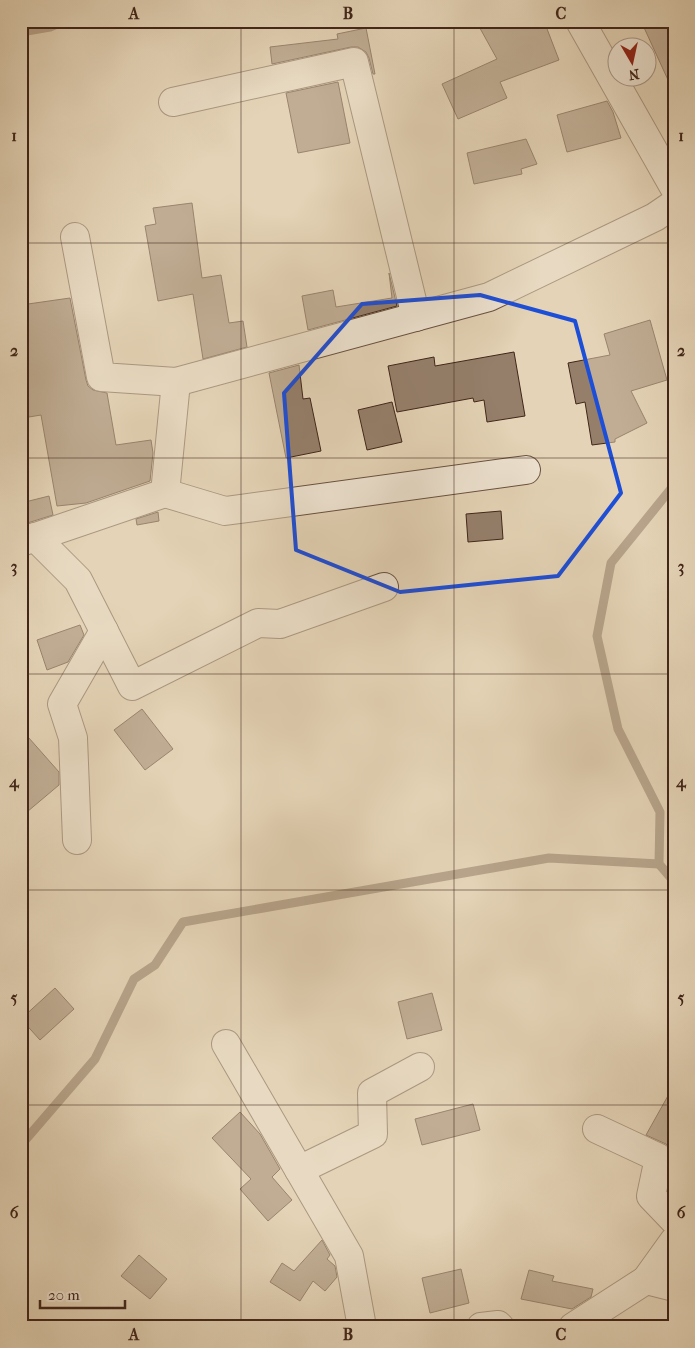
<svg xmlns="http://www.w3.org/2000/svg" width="695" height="1348" viewBox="0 0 695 1348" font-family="'IM FELL French Canon',serif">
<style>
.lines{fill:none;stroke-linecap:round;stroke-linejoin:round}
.stream{stroke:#816a57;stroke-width:9}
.building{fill:#957f6b;stroke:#402519}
.minor-casing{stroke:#695040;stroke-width:30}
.minor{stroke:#ede2d0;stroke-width:28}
.marked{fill:none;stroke:#1d4ed8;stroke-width:4;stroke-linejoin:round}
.grid{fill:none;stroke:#402519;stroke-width:1;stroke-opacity:0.55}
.neatline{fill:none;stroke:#402519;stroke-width:2}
.grid-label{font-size:16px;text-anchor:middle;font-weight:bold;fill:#402519}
</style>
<rect width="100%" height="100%" fill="#e4d3b6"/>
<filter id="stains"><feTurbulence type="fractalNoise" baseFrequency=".004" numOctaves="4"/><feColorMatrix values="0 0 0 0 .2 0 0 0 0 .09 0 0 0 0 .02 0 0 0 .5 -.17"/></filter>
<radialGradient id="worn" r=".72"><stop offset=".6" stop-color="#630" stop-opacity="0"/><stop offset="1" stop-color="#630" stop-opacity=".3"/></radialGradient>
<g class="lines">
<g class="stream">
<polyline points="21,32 50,27 64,21"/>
<polyline points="674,485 611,563 597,636 618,729 660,812 659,864 671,878 674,878"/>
<polyline points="21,1145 95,1059 134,979 155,965 183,922 549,858 659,864"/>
</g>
</g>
<g class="building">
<polygon points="476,21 544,21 559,60 500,82 507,98 458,119 442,84 497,59"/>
<polygon points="641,21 674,21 674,93"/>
<polygon points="366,28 375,74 373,74 369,58 366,52 358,47 351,47 272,64 270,47 338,39 337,34"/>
<polygon points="338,82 350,143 298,153 286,93"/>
<polygon points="607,101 613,112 621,138 567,152 557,115"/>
<polygon points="526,139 537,164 521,169 522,174 474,184 467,153"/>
<polygon points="192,203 202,278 221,275 229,323 243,321 247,347 203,359 193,294 158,301 145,226 156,224 153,208"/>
<polygon points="389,273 397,306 308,330 302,296 333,290 336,307 392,298"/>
<polygon points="70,298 86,380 88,386 93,390 107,393 116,445 151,440 153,453 150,481 86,503 57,506 41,415 29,417 22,385 26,384 21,363 21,305"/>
<polygon points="650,320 667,380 631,391 647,423 615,439 615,442 592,445 585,402 576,404 568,363 610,355 604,334"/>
<polygon points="514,352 525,416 487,422 484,400 474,402 473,398 397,412 388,366 434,357 435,366"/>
<polygon points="299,365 303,399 310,398 321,451 286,458 269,373"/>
<polygon points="392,402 402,442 367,450 358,410"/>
<polygon points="49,496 53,515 21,525 21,503"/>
<polygon points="501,511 503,539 468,542 466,514"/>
<polygon points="158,512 159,521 137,525 136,519"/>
<polygon points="80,625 84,635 68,662 47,670 37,640"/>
<polygon points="142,709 173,749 145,770 114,730"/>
<polygon points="21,729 59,772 59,785 21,817"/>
<polygon points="55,988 74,1009 40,1040 21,1019"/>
<polygon points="432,993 442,1030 407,1039 398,1002"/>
<polygon points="674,1085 674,1153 671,1148 666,1144 646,1135"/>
<polygon points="473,1104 480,1130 422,1145 415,1119"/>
<polygon points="240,1112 260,1134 280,1169 272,1177 292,1200 268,1221 240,1189 251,1179 212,1138"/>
<polygon points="322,1240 330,1255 327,1259 335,1266 337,1277 325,1291 313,1281 300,1301 270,1282 282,1263 294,1271"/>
<polygon points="139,1255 167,1279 150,1299 121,1276"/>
<polygon points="461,1269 469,1303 430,1313 422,1278"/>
<polygon points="529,1270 554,1276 552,1281 593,1289 591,1297 572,1309 521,1299"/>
</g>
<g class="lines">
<g class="minor-casing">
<g id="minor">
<polyline points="580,21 674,187"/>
<polyline points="173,102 354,62 416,317"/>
<polyline points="75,237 101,377 176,382"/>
<polyline points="165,493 225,511 526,470"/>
<polyline points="35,537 78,580 132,686 258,623 280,624 384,587"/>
<polyline points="21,542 165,493 176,382 489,297 655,217 674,204"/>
<polyline points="77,840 73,738 62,704 104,631"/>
<polyline points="226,1044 349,1256 362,1327"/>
<polyline points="597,1129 659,1158 651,1196 674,1220"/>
<polyline points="299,1170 373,1134 372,1093 420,1067"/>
<polyline points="646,1280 674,1241"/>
<polyline points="481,1327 498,1325 500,1327"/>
<polyline points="573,1327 646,1280 674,1287"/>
</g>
</g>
<use href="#minor" class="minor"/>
</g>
<path d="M0 0H695V1348H0ZM480,295L575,321L621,493L558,576L400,592L296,550L284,393L362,304Z" fill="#e4d3b6" fill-opacity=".55" fill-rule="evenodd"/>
<path class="marked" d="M480,295L575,321L621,493L558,576L400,592L296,550L284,393L362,304Z"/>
<path class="grid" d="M241,21V1327M454,21V1327M21,243H674M21,458H674M21,674H674M21,890H674M21,1105H674"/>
<rect width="695" height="1348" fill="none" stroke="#e4d3b6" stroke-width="55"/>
<g transform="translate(632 62) rotate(171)"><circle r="24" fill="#ede2d0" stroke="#a89687"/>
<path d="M0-4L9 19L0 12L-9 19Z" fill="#8f2418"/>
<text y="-8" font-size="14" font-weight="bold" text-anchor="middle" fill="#402519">N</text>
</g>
<path d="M40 1300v8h85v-8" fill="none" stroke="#402519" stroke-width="2.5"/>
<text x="48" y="1300" font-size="15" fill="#402519" stroke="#ede2d0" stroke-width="4" paint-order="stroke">20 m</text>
<rect x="28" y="28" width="640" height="1292" class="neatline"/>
<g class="grid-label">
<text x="134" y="19">A</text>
<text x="348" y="19">B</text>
<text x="561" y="19">C</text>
<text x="14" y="141">1</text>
<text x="681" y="141">1</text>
<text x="14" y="356">2</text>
<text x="681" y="356">2</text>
<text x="14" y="572">3</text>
<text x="681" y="572">3</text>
<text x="14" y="787">4</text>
<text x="681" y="787">4</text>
<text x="14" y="1003">5</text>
<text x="681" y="1003">5</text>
<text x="14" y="1218">6</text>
<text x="681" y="1218">6</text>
<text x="134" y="1340">A</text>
<text x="348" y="1340">B</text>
<text x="561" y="1340">C</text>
</g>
<rect width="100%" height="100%" filter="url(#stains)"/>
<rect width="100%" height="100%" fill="url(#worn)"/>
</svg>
